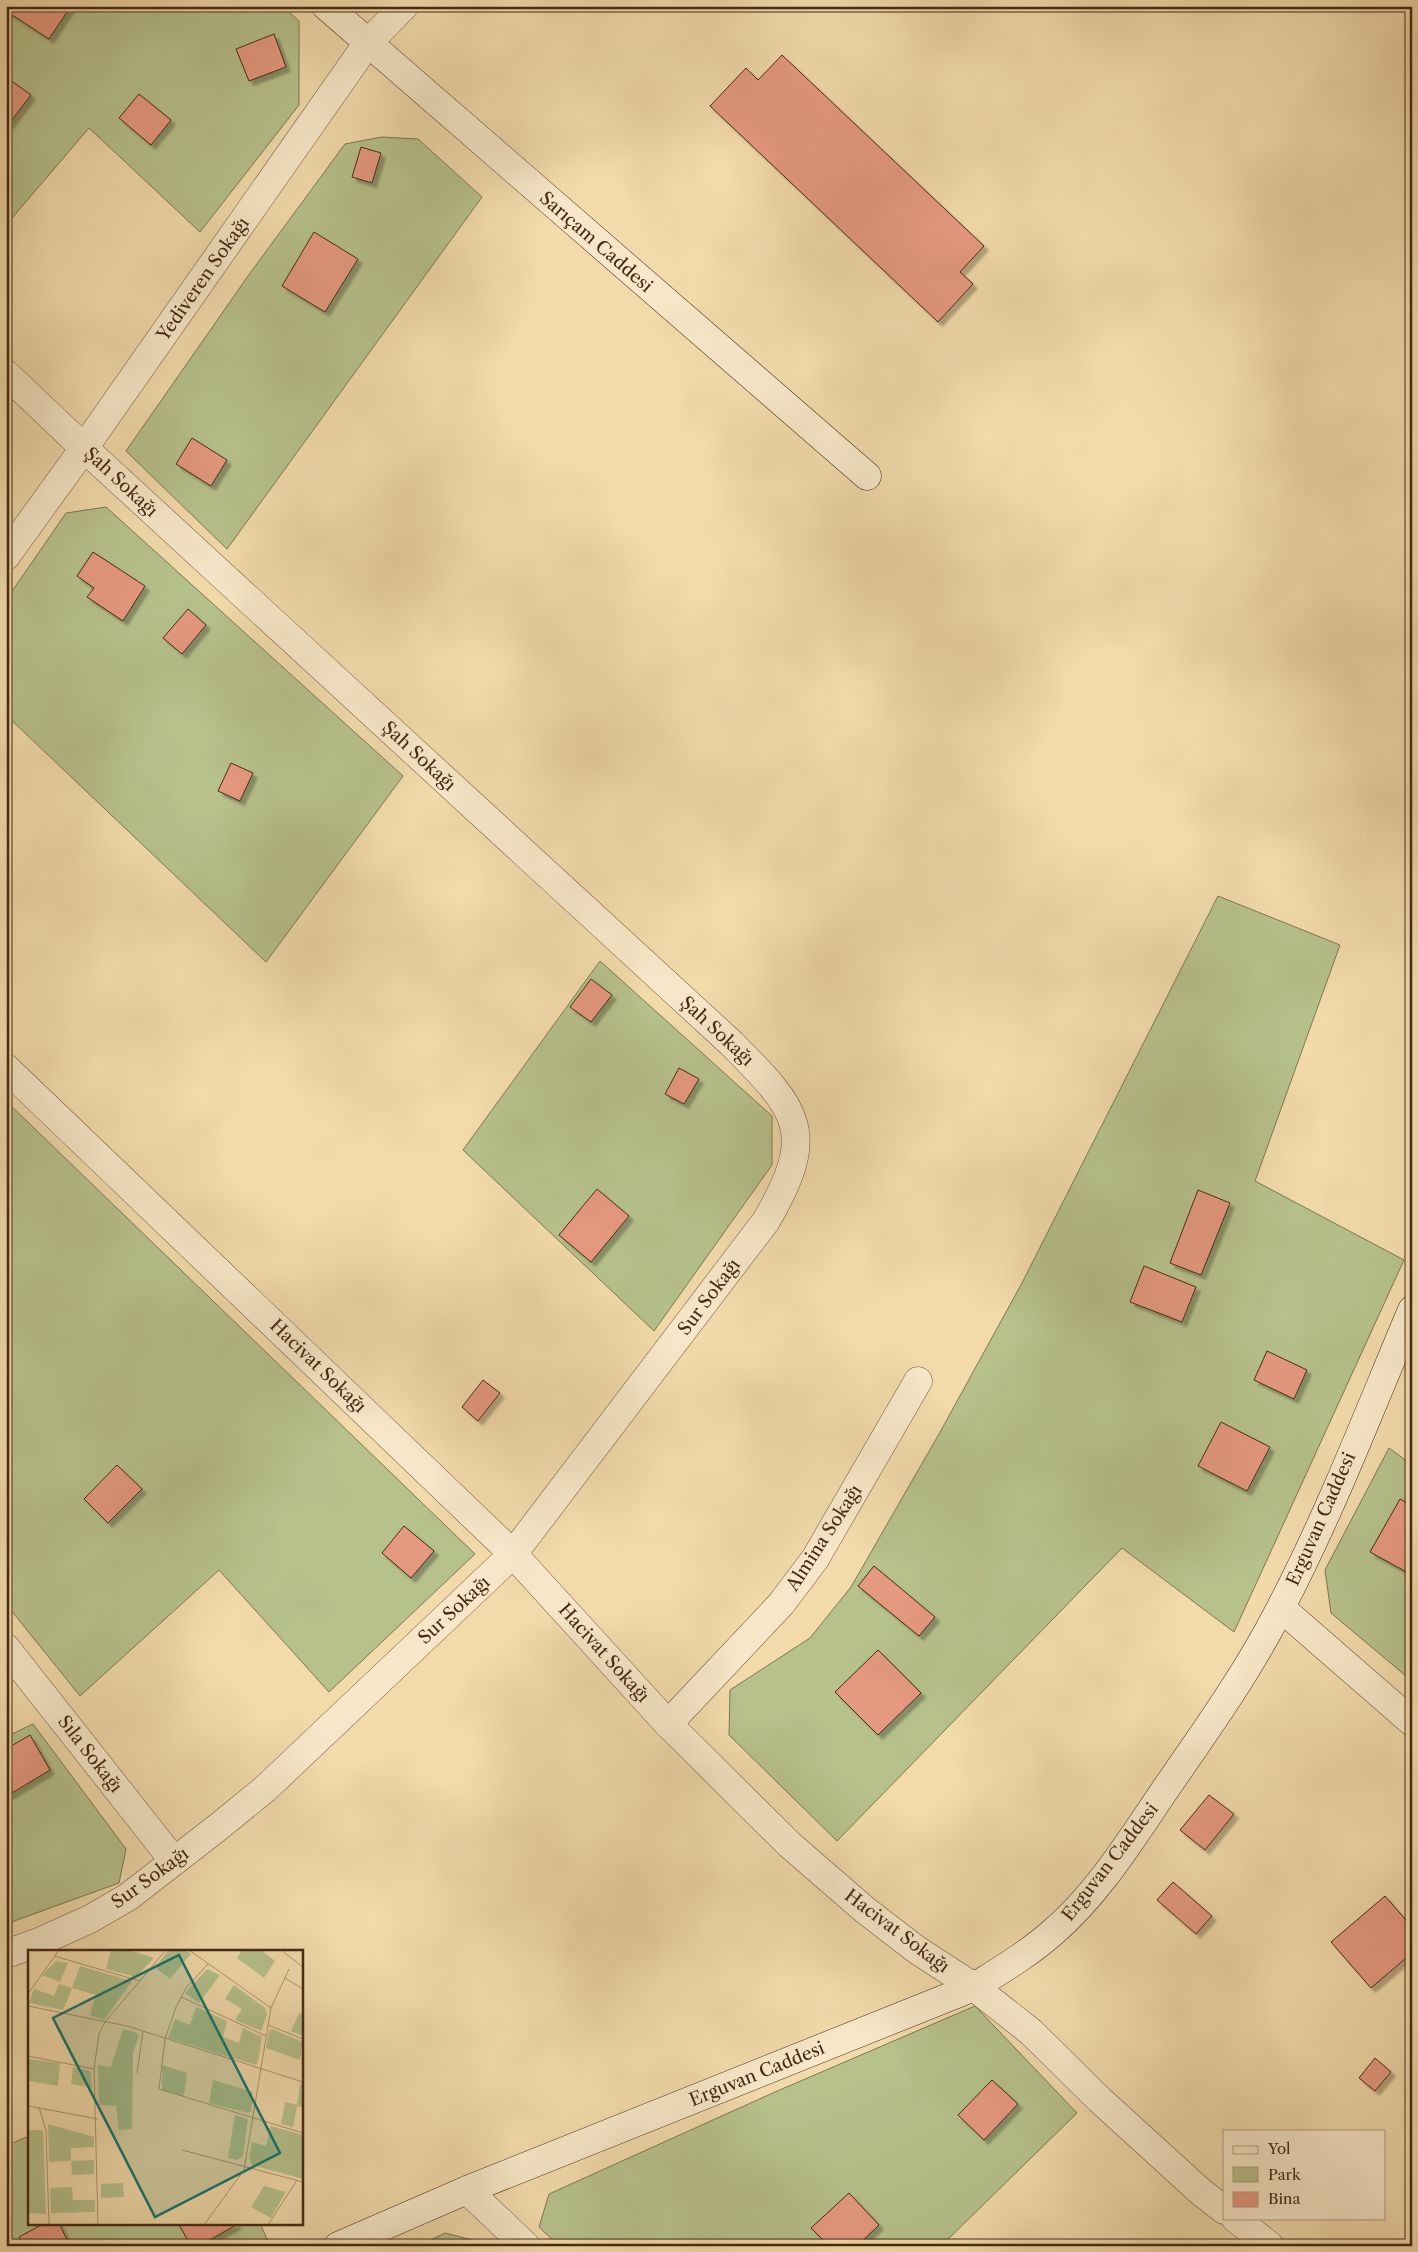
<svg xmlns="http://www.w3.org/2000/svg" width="1418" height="2252" viewBox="0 0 1418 2252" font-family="'Libre Caslon Text',serif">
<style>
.green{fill:#b6c18c;stroke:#7e7650}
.building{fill:#e59980;stroke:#462a14;filter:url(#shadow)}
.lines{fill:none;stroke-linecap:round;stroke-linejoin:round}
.street-casing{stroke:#71563a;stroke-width:29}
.secondary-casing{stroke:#462a14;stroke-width:29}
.street{stroke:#f7e7c8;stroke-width:28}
.secondary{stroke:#f7e7c8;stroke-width:28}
.labels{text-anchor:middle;stroke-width:4;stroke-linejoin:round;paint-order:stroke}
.street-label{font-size:18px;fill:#462a14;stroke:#f7e7c8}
.inset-road{fill:none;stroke:#ad946f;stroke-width:1}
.view{fill:#0f766e;fill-opacity:0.15;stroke:#0f766e;stroke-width:2.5}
.inset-edge{fill:none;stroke:#462a14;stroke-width:2.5}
</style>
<defs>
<filter id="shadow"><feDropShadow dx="4.5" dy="4.5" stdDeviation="1" flood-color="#0004"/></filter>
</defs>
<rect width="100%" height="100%" fill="#f2daab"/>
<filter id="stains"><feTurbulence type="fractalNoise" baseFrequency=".004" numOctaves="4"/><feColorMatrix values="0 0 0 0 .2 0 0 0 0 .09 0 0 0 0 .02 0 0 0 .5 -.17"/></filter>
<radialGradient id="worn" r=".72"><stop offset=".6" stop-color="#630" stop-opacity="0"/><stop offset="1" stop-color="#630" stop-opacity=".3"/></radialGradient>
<g class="green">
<polygon points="6,6 282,6 299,21 299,105 200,232 89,128 6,225"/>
<polygon points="382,137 418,139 482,197 227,549 126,451 248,276 345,144"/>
<polygon points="106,507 403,776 266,962 6,715 6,600 66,513"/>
<polygon points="1218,896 1340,945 1255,1181 1404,1260 1234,1632 1122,1548 837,1841 729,1735 730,1690 810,1638 851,1587 939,1434 1022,1283"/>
<polygon points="600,961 772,1116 772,1165 654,1331 463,1150"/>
<polygon points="6,1101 475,1554 329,1692 219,1570 80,1696 6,1604"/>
<polygon points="1389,1448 1412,1465 1412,1681 1331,1613 1325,1570"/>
<polygon points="33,1724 126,1849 119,1883 6,1924 6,1737"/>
<polygon points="975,2006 1077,2113 941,2246 559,2246 539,2227 549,2194 775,2092"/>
<polygon points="29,2136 29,2223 260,2223 270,2246 6,2246 6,2146"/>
<polygon points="445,2233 484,2243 486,2246 418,2246"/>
</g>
<g class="building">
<polygon points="6,6 71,6 49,39 6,11"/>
<polygon points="274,34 286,67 249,81 236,49"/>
<polygon points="782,55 984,246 960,272 973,284 938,322 710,106 746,68 758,80"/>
<polygon points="6,77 31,95 6,128"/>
<polygon points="139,94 171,120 151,145 119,118"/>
<polygon points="361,147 381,153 372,183 352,177"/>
<polygon points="314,232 358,259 325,312 282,286"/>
<polygon points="192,438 227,460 211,486 176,464"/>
<polygon points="93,552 145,586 123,621 87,597 94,588 77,576"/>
<polygon points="188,609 206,625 182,654 163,638"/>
<polygon points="231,763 253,773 240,801 218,791"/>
<polygon points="591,979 612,995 591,1022 570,1007"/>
<polygon points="679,1068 699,1079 684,1104 665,1094"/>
<polygon points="597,1189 629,1216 591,1262 559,1235"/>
<polygon points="1198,1190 1230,1203 1201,1275 1170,1263"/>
<polygon points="1144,1266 1196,1287 1182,1322 1130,1302"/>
<polygon points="1267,1351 1307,1370 1294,1399 1254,1380"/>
<polygon points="483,1380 500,1393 478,1421 462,1407"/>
<polygon points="1221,1422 1270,1447 1247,1491 1198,1466"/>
<polygon points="117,1465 142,1489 108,1523 84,1499"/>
<polygon points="1400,1499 1412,1506 1412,1575 1370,1552"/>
<polygon points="404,1526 434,1551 411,1578 382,1553"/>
<polygon points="874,1566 935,1617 919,1636 858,1586"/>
<polygon points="878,1650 921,1693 878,1735 835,1692"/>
<polygon points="30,1735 50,1770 7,1796 6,1749"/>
<polygon points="1209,1795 1234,1814 1205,1850 1180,1830"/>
<polygon points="1173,1882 1212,1916 1196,1934 1157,1900"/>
<polygon points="1385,1896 1412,1927 1412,1953 1371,1988 1331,1942"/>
<polygon points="1375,2058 1391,2072 1375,2091 1359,2078"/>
<polygon points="992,2080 1018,2104 984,2140 958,2115"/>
<polygon points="849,2193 879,2225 857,2246 829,2246 811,2228"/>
<polygon points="45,2223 59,2223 70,2246 23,2246 19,2237"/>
<polygon points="178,2223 236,2223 236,2225 199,2246 191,2246"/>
</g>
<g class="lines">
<g class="street-casing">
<g id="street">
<path d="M6,374L84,448L731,1043C799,1111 818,1132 766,1221L513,1554L265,1789L217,1828L128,1897L90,1919L39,1942L6,1954"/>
<polyline points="6,556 84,448 367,44 404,6"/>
<polyline points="6,1068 513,1554 668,1724 790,1845 865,1910 917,1950 974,1987 1031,2032 1100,2100 1201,2192 1224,2210"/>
<polyline points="1281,1608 1412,1722"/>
<polyline points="6,1648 174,1861"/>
<polyline points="668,1724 781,1604 815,1559 918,1381"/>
<polyline points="467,2190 526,2246"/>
<polyline points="1235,2218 1270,2246"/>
</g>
</g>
<g class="secondary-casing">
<g id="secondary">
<polyline points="326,6 867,476"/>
<path d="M338,2246L467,2190L974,1987C1001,1970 1028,1954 1052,1933C1101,1891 1135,1833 1171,1781C1210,1725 1250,1668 1281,1607C1331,1511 1370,1409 1412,1310"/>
</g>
</g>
<use href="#street" class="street"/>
<use href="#secondary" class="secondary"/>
</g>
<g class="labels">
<g class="street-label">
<text transform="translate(596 242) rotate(41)" y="6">Sarıçam Caddesi</text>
<text transform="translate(203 279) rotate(-55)" y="6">Yediveren Sokağı</text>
<text transform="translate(121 482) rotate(43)" y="6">Şah Sokağı</text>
<text transform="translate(419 756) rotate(43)" y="6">Şah Sokağı</text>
<text transform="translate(717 1031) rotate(43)" y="6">Şah Sokağı</text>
<text transform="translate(709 1297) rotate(-53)" y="6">Sur Sokağı</text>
<text transform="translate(318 1366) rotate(44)" y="6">Hacivat Sokağı</text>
<text transform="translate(1321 1519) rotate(-66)" y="6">Erguvan Caddesi</text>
<text transform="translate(824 1538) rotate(-57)" y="6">Almina Sokağı</text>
<text transform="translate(454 1610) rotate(-43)" y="6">Sur Sokağı</text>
<text transform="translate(604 1653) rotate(48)" y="6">Hacivat Sokağı</text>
<text transform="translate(90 1754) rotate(52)" y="6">Sıla Sokağı</text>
<text transform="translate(1110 1862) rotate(-52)" y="6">Erguvan Caddesi</text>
<text transform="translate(150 1878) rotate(-36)" y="6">Sur Sokağı</text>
<text transform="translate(897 1931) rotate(37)" y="6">Hacivat Sokağı</text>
<text transform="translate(757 2074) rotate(-22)" y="6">Erguvan Caddesi</text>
</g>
</g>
<g transform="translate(28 1950)">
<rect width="275" height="275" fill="#f2daab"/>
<path d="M83,0H101L126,8L108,27L78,19ZM141,0H158L163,4L142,29L127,17ZM214,0H233L247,11L236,28L209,8ZM28,11L40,13L32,32L14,25ZM52,16L104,31L76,70L62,65L68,45L44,38L35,60L1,53L6,39L26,46L31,34L44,38ZM179,19L192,25L171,53L157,43ZM206,35L237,58L239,65L233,81L207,70L214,59L197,49ZM168,57L199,71L195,87L211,93L215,78L234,87L230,112L227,115L140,88L147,69L162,75ZM271,63L275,65V86L263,81ZM95,79L109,83L111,87L105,102L104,179L91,180L88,156L71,155L70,115L83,117ZM244,79L275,92L272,110L238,98L241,81ZM0,109L32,113L30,136L0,131ZM134,115L159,123L156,146L134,140ZM45,117L62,121L64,138L43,134ZM185,130L225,142L223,161L220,163L181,153ZM272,134L275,135V157L269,156L265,177L253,174L257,152L269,155ZM207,165L220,169L215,206L209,210L200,208ZM20,174L66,187V197L43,198V211L66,210V224L44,225L43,211L21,212ZM243,176L275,185V229L224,215L221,208L224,192L238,196ZM0,180H15L18,264L0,263ZM95,233L96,247L73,248V234ZM236,236L258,242L243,268L223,257ZM44,237L45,250H67V262L23,263L22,238Z" fill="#b6c18c"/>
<path class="inset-road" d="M161,0L243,58M253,0L275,17M26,6L112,31M180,14L158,38L148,57L137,89L131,139L275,183M257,28L275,39M0,44L31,0M153,47L238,86M0,56L99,76L275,132M240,75L275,89M0,106L66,119M109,123L115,81M0,156L70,169M11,157L18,180L21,275M154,200L275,232M70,275L66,119L71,84L77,72L138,0M176,275L216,220L243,58L261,19M240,275L269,230"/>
<path class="view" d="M151,5L252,203L127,267L25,68Z"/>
<rect width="275" height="275" class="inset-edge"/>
</g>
<rect width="1418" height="2252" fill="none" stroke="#f2daab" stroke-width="25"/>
<rect x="8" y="8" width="1403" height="2237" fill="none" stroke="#462a14" stroke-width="2.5"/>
<rect x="12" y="12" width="1393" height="2227" fill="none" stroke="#462a14"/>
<rect x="1223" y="2130" width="162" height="90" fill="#f7e7c8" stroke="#b09b80"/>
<rect x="1233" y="2146" width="25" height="8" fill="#f7e7c8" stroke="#b09b80"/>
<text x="1268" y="2154" font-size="15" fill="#462a14">Yol</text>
<rect x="1233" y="2167" width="25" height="15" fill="#b6c18c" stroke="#b09b80"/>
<text x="1268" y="2180" font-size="15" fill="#462a14">Park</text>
<rect x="1233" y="2192" width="25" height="15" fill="#e59980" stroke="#b09b80"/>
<text x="1268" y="2204" font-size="15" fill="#462a14">Bina</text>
<rect width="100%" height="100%" filter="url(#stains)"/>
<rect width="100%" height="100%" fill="url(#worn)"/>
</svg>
